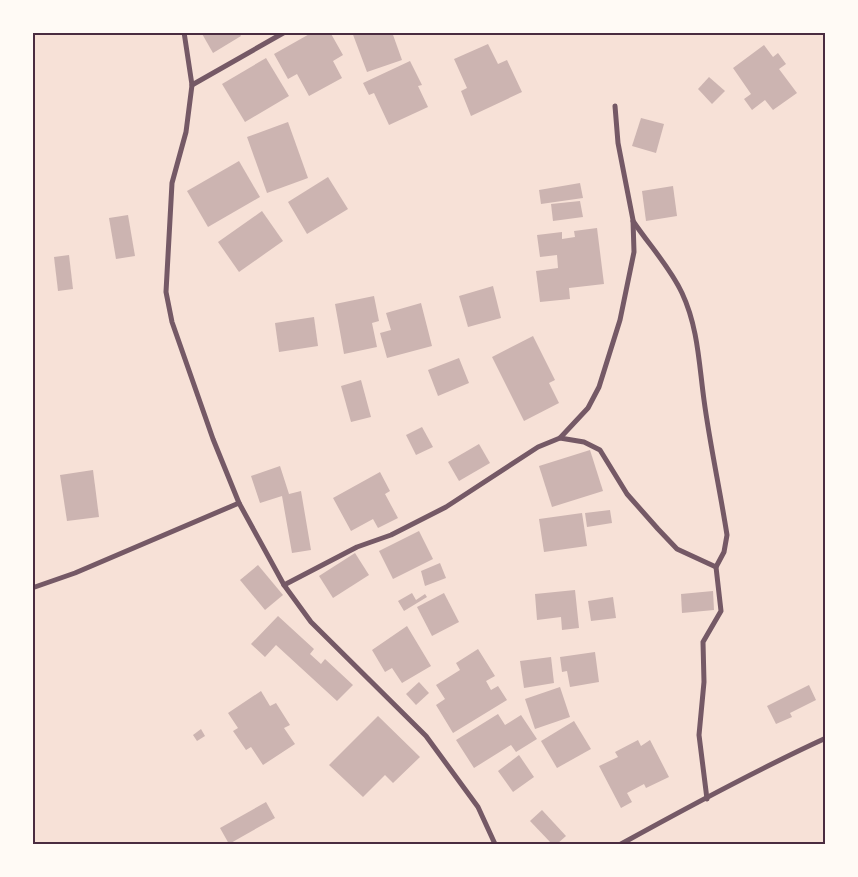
<svg xmlns="http://www.w3.org/2000/svg" width="858" height="877" viewBox="0 0 858 877" font-family="'Work Sans',sans-serif">
<style>
.building{fill:#ccb4b1}
.lines{fill:none;stroke-linecap:round;stroke-linejoin:round}
.minor{stroke:#755966;stroke-width:5}
.neatline{fill:none;stroke:#4a2c40;stroke-width:2}
</style>
<rect width="100%" height="100%" fill="#f7e1d7"/>
<g class="building">
<polygon points="201,32 239,32 241,36 213,53"/>
<polygon points="313,32 330,32 343,55 333,61 342,78 309,96 297,74 288,79 274,54"/>
<polygon points="352,32 392,32 402,60 367,72"/>
<polygon points="488,44 498,64 507,60 522,92 471,116 461,91 467,88 454,59"/>
<polygon points="764,45 773,57 778,53 786,64 779,69 797,93 773,110 765,100 752,110 744,99 751,94 733,68"/>
<polygon points="266,58 289,96 245,122 222,84"/>
<polygon points="410,61 422,85 418,86 428,107 389,125 374,93 369,95 363,83"/>
<polygon points="709,77 725,91 712,104 698,89"/>
<polygon points="641,118 664,124 656,153 632,146"/>
<polygon points="288,122 308,178 267,193 247,137"/>
<polygon points="239,161 260,197 208,227 187,191"/>
<polygon points="328,177 348,209 307,234 288,202"/>
<polygon points="580,183 583,198 541,204 539,190"/>
<polygon points="673,186 677,216 646,221 642,191"/>
<polygon points="580,201 583,217 553,221 551,204"/>
<polygon points="262,211 283,241 239,272 218,242"/>
<polygon points="128,215 135,256 116,259 109,218"/>
<polygon points="597,228 604,284 569,288 570,299 540,302 536,271 558,268 557,255 540,257 537,235 562,232 562,239 575,237 574,231"/>
<polygon points="69,255 73,289 58,291 54,257"/>
<polygon points="493,286 501,318 468,327 459,296"/>
<polygon points="374,296 379,321 372,323 377,347 344,354 335,304"/>
<polygon points="421,303 432,346 387,358 380,333 391,330 386,313"/>
<polygon points="314,317 318,346 279,352 275,323"/>
<polygon points="533,336 555,380 549,383 559,403 524,421 492,357"/>
<polygon points="459,358 469,383 438,396 428,370"/>
<polygon points="361,380 371,417 351,422 341,386"/>
<polygon points="422,427 433,447 416,455 406,435"/>
<polygon points="479,444 490,463 459,481 448,462"/>
<polygon points="590,450 603,491 552,507 539,466"/>
<polygon points="280,466 289,494 301,491 311,550 292,553 282,496 260,503 251,476"/>
<polygon points="93,470 99,517 67,521 60,475"/>
<polygon points="380,472 390,491 385,494 398,518 378,528 373,519 351,531 333,498"/>
<polygon points="610,510 612,523 587,527 585,513"/>
<polygon points="582,513 587,546 544,552 539,519"/>
<polygon points="419,531 433,559 393,579 379,551"/>
<polygon points="355,553 369,575 333,598 319,576"/>
<polygon points="440,563 446,578 425,586 421,571"/>
<polygon points="258,565 283,595 265,610 240,580"/>
<polygon points="575,590 579,628 562,630 561,617 537,620 535,594"/>
<polygon points="713,591 714,610 682,613 681,594"/>
<polygon points="412,593 416,600 425,594 427,597 404,611 398,601"/>
<polygon points="444,593 459,622 432,636 417,607"/>
<polygon points="613,597 616,618 591,621 588,601"/>
<polygon points="278,616 314,649 310,654 321,664 325,659 353,685 337,701 276,645 265,657 251,644"/>
<polygon points="407,626 431,666 402,683 392,668 385,672 372,650"/>
<polygon points="478,649 495,676 486,681 491,690 498,686 507,700 453,733 436,705 445,699 436,685 460,670 456,663"/>
<polygon points="595,652 599,682 570,687 567,671 562,672 560,657"/>
<polygon points="551,657 554,683 524,688 520,661"/>
<polygon points="419,682 429,693 416,705 406,694"/>
<polygon points="809,685 816,700 790,713 792,717 776,724 767,706"/>
<polygon points="560,687 570,717 535,729 525,699"/>
<polygon points="261,691 270,706 276,703 290,725 284,728 295,744 263,765 251,747 246,750 233,731 238,728 228,713"/>
<polygon points="498,714 505,725 521,715 537,739 516,752 511,745 474,768 456,740"/>
<polygon points="378,716 420,757 393,783 385,775 363,797 329,765"/>
<polygon points="574,721 591,749 557,768 541,741"/>
<polygon points="201,729 205,736 197,741 193,735"/>
<polygon points="638,740 641,746 650,740 669,777 646,788 644,784 627,793 632,802 621,808 599,766 618,757 615,752"/>
<polygon points="519,755 534,777 513,792 498,771"/>
<polygon points="266,802 275,818 229,844 220,828"/>
<polygon points="542,810 566,836 557,844 552,844 530,821"/>
</g>
<g class="lines">
<g class="minor">
<polyline points="184,32 192,85 186,132 172,183 166,292 172,322 213,439 239,503 284,585 311,622 426,736 478,807 495,844"/>
<polyline points="192,85 285,32"/>
<path d="M633,221C649,245 670,267 682,293C698,327 699,364 704,400C710,445 720,490 727,535L724,552L716,567L721,611L703,642L704,682L699,735L707,799"/>
<polyline points="560,438 584,442 600,450 627,494 658,529 677,549 716,567"/>
<polyline points="284,585 357,547 391,535 446,507 538,447 560,438 588,408 599,387 620,320 634,252 633,220 618,143 615,106"/>
<polyline points="32,588 75,573 239,503"/>
<path d="M621,844C688,807 756,770 826,738"/>
</g>
</g>
<rect width="858" height="877" fill="none" stroke="#fffaf5" stroke-width="68"/>
<rect x="34" y="34" width="790" height="809" class="neatline"/>
</svg>
